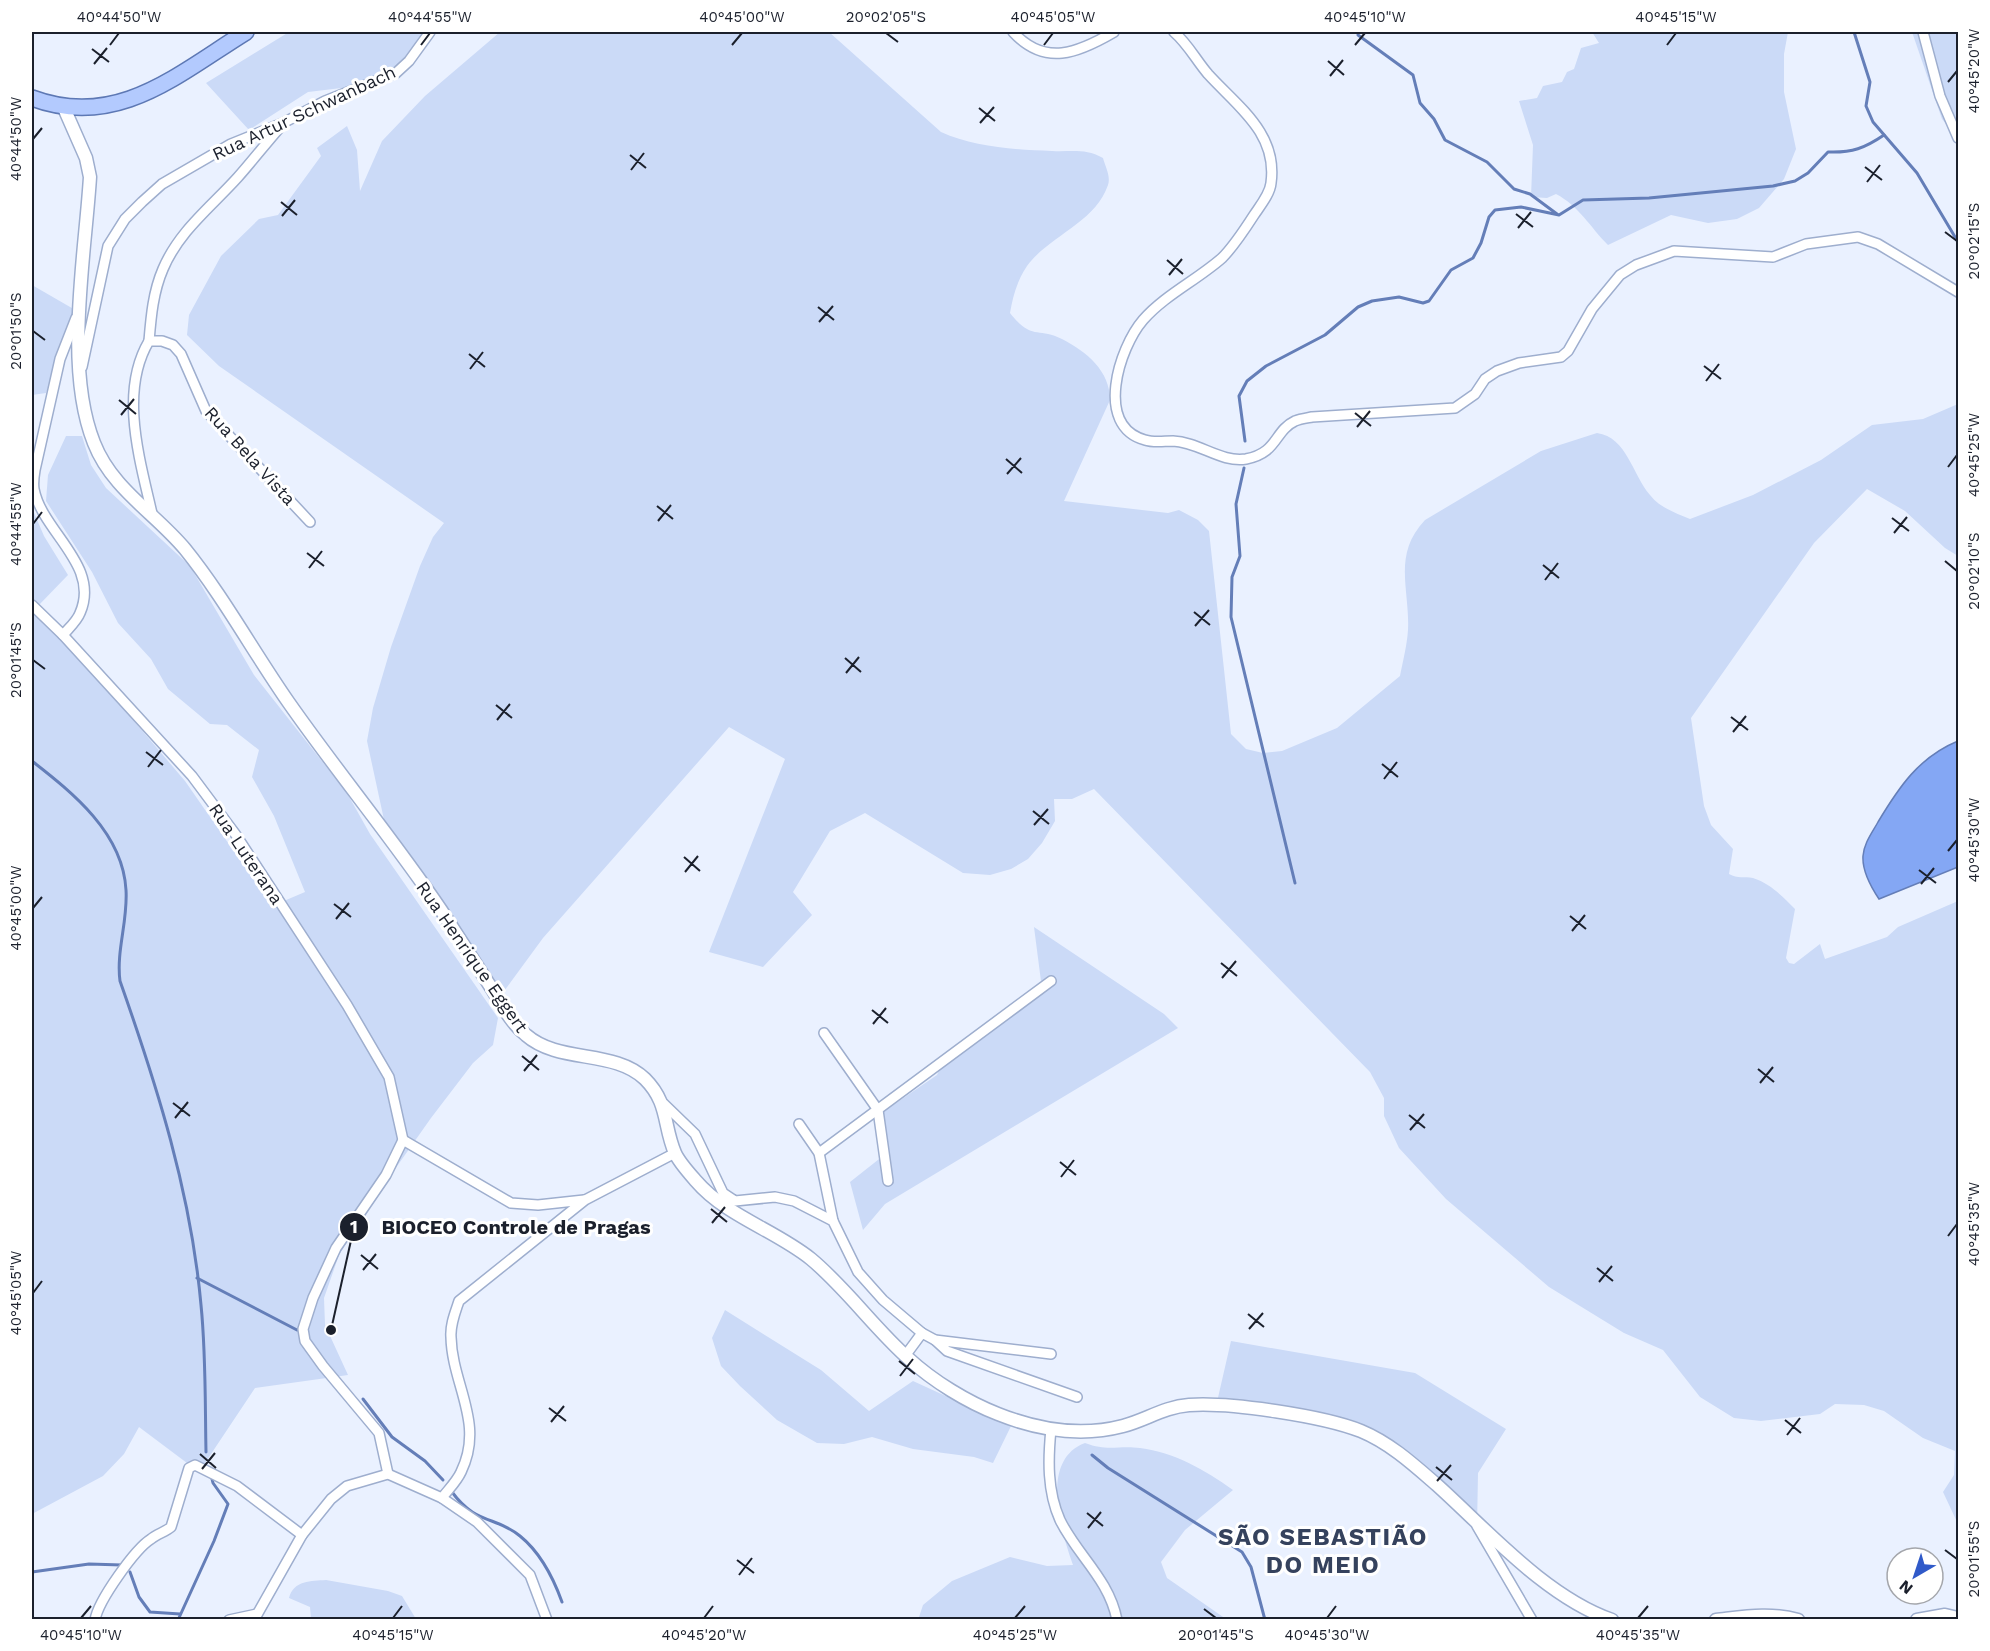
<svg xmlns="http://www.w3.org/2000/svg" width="1990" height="1651" viewBox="0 0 1990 1651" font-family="'Work Sans',sans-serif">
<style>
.green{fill:#cbdaf7}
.water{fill:#84a7f4;stroke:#647eb8;stroke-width:1.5}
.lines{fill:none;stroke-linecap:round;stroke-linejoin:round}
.stream{stroke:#647eb8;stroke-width:3}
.minor-casing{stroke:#9eaece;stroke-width:12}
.tertiary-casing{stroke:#9eaece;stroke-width:15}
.primary-casing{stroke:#5d78b4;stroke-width:18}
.minor{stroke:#fff;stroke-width:9}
.tertiary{stroke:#fff;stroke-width:12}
.primary{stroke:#b3cafe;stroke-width:15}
.ticks{fill:none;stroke:#1b202c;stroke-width:2}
.labels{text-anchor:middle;stroke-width:6;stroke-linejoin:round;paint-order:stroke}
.street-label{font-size:18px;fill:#1b202c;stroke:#fff}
.district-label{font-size:24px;font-weight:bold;letter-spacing:1.5px;fill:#35425d;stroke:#fff}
.leader{fill:none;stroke:#1b202c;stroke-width:2}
.callout-dot{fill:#1b202c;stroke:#fff;stroke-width:2}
.mark-label{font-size:18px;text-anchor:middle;font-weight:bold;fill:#fff}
.callout-label{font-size:20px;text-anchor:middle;font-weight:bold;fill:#1b202c;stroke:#fff;stroke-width:6;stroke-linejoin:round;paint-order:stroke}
.neatline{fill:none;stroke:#1b202c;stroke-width:2}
.ticks-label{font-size:15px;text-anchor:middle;fill:#1b202c}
</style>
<rect width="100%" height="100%" fill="#eaf1ff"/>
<g class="green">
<polygon points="289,32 429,32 406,64 375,84 308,92 249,130 206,83"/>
<path d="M500,32H829L941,132C974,147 1016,150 1052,151C1072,152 1085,148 1103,158C1105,166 1111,176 1108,185C1095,223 1050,235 1027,266C1017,281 1013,296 1010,313C1032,341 1038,327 1062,339C1087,352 1110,371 1110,400L1064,501L1168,513L1179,510L1198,520L1209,531L1231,734L1246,749L1263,753L1282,751L1337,728L1400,676C1403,661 1407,645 1408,630C1410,589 1392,555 1425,520L1541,451L1597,433C1627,437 1633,476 1650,495C1660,508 1676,513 1690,519L1753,495L1821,460L1872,425L1923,419L1958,404V556L1945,548L1905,511L1867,489L1814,543L1691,718L1704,806L1711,825L1733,849L1729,874C1738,879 1744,876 1753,878C1771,884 1782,896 1795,909L1786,958L1789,963L1794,964L1820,944L1825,959L1887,937L1898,927L1958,901V1524L1943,1492L1954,1475L1955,1451L1923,1438L1884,1411L1864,1405L1835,1404L1820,1414L1761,1421L1734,1418L1700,1397L1663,1350L1624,1333L1549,1287L1446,1199L1399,1148L1384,1116V1098L1370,1072L1094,789L1072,799H1054L1055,821L1042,843L1028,859L1011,869L990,875L963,873L865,813L830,831L793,892L812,915L763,967L709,952L785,759L729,727L543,938L502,994L386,829L367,741L373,708L391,647L420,566L433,537L444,523L219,366L187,335L189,315L221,256L259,219L278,215L321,156L317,148L347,126L357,150L360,191L382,141L425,96Z"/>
<path d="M1592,32H1788L1784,54V92L1796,149L1784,179L1759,208L1737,219L1708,223L1671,215L1608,245C1590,227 1579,206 1556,194L1547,198L1531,197L1533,145L1519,101L1537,98L1543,86L1562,82L1567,72L1574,69L1581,48L1599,43Z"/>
<polygon points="1912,32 1958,32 1958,139 1942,119"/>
<polygon points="32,285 77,311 46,393 32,395"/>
<polygon points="66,436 82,436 91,465 106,488 190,566 254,675 347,793 370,834 498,1018 493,1045 473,1063 431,1118 376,1196 339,1255 324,1298 325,1325 348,1375 255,1388 199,1472 139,1427 124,1454 103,1476 32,1514 32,508 44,536 68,575 37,607 185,781 272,906 305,892 274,816 252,777 259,750 227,725 210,724 168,689 151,659 118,623 92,572 46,501 48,475"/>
<polygon points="1034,927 1164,1014 1178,1028 885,1204 863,1230 850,1182 888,1152 883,1112 937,1075 941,1066 1042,989"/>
<polygon points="725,1310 821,1370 869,1411 913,1381 1011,1426 993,1463 974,1457 913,1449 872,1437 844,1444 817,1443 777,1420 740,1386 721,1366 712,1338"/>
<path d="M1231,1341L1415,1373L1506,1429L1478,1473L1477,1528C1444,1498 1412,1464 1373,1443C1327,1419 1268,1413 1217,1402Z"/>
<path d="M1085,1443C1109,1452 1118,1445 1140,1448C1174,1452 1205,1470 1233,1490L1185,1530L1161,1562L1167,1578L1226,1619L918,1620L923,1605L952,1581L1010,1557L1047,1566L1073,1565C1061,1531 1039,1460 1085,1443Z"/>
<path d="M326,1580L388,1591L402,1596L416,1619H311L310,1607L289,1598C294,1580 311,1581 326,1580Z"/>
</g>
<path class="water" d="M1958,741V867L1879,899C1871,887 1862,871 1863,856C1864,843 1872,833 1878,822C1899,787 1919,757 1958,741Z"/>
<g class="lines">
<g class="stream">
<polyline points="1854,32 1870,82 1866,106 1873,122 1917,173 1958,242"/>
<polyline points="1358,35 1413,75 1420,103 1434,119 1445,140 1487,162 1514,189 1530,194 1557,214"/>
<path d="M1245,441L1239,396L1247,381L1266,366L1325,335L1358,307L1372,301L1399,297L1423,303L1429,301L1451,270L1473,258L1481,243L1489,217L1495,210L1521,207L1559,215L1583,200L1649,198L1773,186L1795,181L1808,173L1828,152C1852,153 1865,148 1884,135"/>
<polyline points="1244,468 1236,504 1240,556 1232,577 1231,617 1295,883"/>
<path d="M32,761C73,793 123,833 126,890C128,921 116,951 120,981C157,1086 191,1193 201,1305C206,1354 205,1403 206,1452"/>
<polyline points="197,1278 297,1330"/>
<polyline points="363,1399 392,1437 425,1461 443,1480"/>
<polyline points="1092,1455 1108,1468 1242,1552 1251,1567 1265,1620"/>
<path d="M452,1492C476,1525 496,1516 520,1536C541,1553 553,1577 562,1602"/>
<polyline points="32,1572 89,1564 122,1565"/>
<polyline points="130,1572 139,1597 150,1612 180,1614"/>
<polyline points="178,1620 214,1541 228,1504 213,1483 211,1475"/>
</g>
<g class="minor-casing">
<g id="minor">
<path d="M1013,32C1045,67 1078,53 1114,32"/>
<path d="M1174,32C1188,44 1196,60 1208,74C1237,106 1278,133 1271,183C1270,194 1260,206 1254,215C1245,229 1234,246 1222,258C1197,280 1165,295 1143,320C1119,348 1094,426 1145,440C1154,443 1164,441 1173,441C1199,442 1221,463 1246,459C1278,453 1274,431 1295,421C1300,419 1307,418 1312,417L1455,408L1475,394L1485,379L1497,371L1519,363L1561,357L1568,351L1592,309L1620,275L1636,265L1674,251L1773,257L1806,244L1858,237L1878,244L1958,292"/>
<polyline points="1923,32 1940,96 1958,138"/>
<path d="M149,341C151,317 153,292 163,269C179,231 211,207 238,177C253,160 267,142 282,125"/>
<polyline points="82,367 108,246 125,219 142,202 162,184 231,144 283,123 325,101 396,73 409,61 430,32"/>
<path d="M153,518C141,463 118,393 149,341H162L173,345L181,354L206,411L310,522"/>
<polyline points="32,605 63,635 192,776 236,835 347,1005 389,1077 403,1140"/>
<path d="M63,635C69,628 77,621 80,613C101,565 42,532 34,489C33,483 34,476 35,470L60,359L76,318"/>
<polyline points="824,1033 878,1110 888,1181"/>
<polyline points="664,1104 695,1134 723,1193 735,1201 775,1197 794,1201 833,1221 858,1272 883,1300 922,1333"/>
<polyline points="799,1124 819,1153 833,1221"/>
<polyline points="403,1140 511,1203 538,1205 584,1200"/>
<polyline points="819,1153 1051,981"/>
<polyline points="935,1340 947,1351 1077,1397"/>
<polyline points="905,1356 922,1333 935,1340 1051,1354"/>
<path d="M1051,1429C1048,1459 1047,1491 1060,1520C1077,1555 1109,1579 1117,1620"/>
<polyline points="388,1474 379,1433 323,1366 305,1341 303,1329 313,1298 336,1248 386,1175 403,1140"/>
<path d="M442,1498C448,1490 457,1481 461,1472C485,1423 452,1385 451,1337C450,1325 455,1313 459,1301L585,1200L675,1153"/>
<polyline points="1477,1526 1532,1620"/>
<path d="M95,1620C98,1601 135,1549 151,1539C157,1534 165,1532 171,1527L189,1468L195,1465L237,1486L302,1535"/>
<polyline points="229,1620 257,1614"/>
<polyline points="254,1620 302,1535 331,1499 347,1486 388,1474 442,1498 477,1522 530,1575 547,1620"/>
</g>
</g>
<g class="tertiary-casing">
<g id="tertiary">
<path d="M64,108L86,158L90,177C85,257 64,368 94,443C112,489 155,513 185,549C223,596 254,653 289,703C338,773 393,839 441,910C458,936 475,963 492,989C502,1005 511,1023 526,1035C559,1064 614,1049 645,1079C669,1103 663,1125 675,1153C679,1162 689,1173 696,1181C726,1216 775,1230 811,1259C847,1289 874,1328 909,1359C933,1381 967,1402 998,1414C1038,1430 1081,1437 1123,1426C1146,1420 1164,1407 1189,1405C1230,1402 1323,1416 1361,1431C1390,1443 1414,1465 1437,1485C1488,1531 1546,1597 1612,1620"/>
<path d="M1716,1620C1743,1617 1770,1612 1798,1620"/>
<polyline points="1917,1620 1945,1615 1958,1618"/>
</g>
</g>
<g class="primary-casing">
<path id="primary" d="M32,98C117,130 178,74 246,32"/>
</g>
<use href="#minor" class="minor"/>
<use href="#tertiary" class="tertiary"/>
<use href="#primary" class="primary"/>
</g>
<path class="ticks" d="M886,33L898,42M110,45L119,33M421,45L430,33M732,45L742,33M1044,45L1053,33M1355,45L1365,33M1667,45L1676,33M92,49L109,62M1328,61L1344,75M94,64L107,48M1330,76L1343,60M1948,82L1957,71M979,108L995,121M980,123L994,107M33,139L42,128M630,155L646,168M1865,167L1882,180M631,170L644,153M1867,182L1880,165M281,202L297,215M1516,214L1533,227M282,216L295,200M1518,228L1531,212M1945,232L1957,241M1167,260L1183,274M1169,275L1182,259M818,307L834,320M819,322L833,306M33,331L45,340M469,354L485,367M1704,366L1721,379M470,369L483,352M1706,381L1719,364M119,400L136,414M1355,413L1371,426M121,415L134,399M1357,427L1370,411M1006,459L1022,473M1948,467L1957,455M1007,474L1021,458M657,506L673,519M1892,518L1909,531M658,521L671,505M33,524L42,512M1894,533L1907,517M307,553L324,566M1945,561L1957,571M1543,565L1559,578M309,568L322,551M1545,580L1558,563M1194,612L1210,625M1195,626L1209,610M845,658L861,672M33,660L45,669M846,673L859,657M496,705L512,718M1731,717L1748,730M497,720L510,704M1733,732L1746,716M146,752L163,765M1382,764L1398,777M148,767L161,750M1384,779L1397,762M1033,811L1049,824M1034,825L1048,809M1948,851L1957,840M684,857L700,871M1919,870L1936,883M685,872L698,856M1921,884L1934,868M334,904L351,917M33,908L42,897M1570,916L1586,929M336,919L349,903M1572,931L1585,915M1221,963L1237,976M1222,978L1236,961M872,1010L888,1023M873,1024L886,1008M522,1056L539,1070M1758,1069L1774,1082M524,1071L537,1055M1760,1083L1773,1067M173,1103L190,1116M1409,1115L1425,1128M175,1118L188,1102M1410,1130L1424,1114M1060,1162L1076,1175M1061,1177L1074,1160M711,1209L727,1222M712,1223L725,1207M1948,1236L1957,1224M361,1255L378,1269M1597,1268L1613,1281M363,1270L376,1254M1599,1282L1612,1266M33,1293L42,1281M1248,1314L1264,1327M1249,1329L1263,1313M899,1361L915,1374M900,1376L913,1359M549,1408L566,1421M1785,1420L1801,1433M551,1422L564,1406M1787,1435L1800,1418M200,1454L216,1468M1436,1467L1452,1480M202,1469L215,1453M1437,1481L1451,1465M1087,1513L1103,1526M1088,1528L1101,1512M1945,1550L1957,1559M737,1560L754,1573M739,1575L752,1558M1204,1609L1216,1618M81,1618L91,1606M393,1618L402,1606M704,1618L713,1606M1015,1618L1025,1606M1327,1618L1336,1606M1638,1618L1648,1606"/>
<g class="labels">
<g class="street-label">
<text transform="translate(304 113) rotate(-25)" y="6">Rua Artur Schwanbach</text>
<text transform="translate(250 456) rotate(48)" y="6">Rua Bela Vista</text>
<text transform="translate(246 854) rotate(56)" y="6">Rua Luterana</text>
<text transform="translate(472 957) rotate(55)" y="6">Rua Henrique Eggert</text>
</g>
<g class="district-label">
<text x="1323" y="1545">SÃO SEBASTIÃO<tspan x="1323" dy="28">DO MEIO</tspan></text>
</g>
</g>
<path class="leader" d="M331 1330L354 1227"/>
<g class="callout-dot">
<circle cx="331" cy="1330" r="6"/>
<circle cx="354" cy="1227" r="15"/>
</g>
<g class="mark-label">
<text x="354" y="1233">1</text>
</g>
<g class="callout-label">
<text x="516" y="1234">BIOCEO Controle de Pragas</text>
</g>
<rect width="1990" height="1651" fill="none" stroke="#ffffff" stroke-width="66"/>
<g transform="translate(1915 1576) rotate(219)"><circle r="28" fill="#ffffff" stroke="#a4a6ab" stroke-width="1.5"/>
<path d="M0-4.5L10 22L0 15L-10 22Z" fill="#305ac9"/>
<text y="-9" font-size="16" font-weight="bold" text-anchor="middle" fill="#1b202c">N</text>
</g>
<rect x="33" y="33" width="1924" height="1585" class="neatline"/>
<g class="ticks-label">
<text x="119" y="22">40°44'50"W</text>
<text x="430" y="22">40°44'55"W</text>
<text x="742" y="22">40°45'00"W</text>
<text x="886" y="22">20°02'05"S</text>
<text x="1053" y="22">40°45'05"W</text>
<text x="1365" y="22">40°45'10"W</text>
<text x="1676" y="22">40°45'15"W</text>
<text transform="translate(1974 71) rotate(-90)" y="5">40°45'20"W</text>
<text transform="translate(16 139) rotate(-90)" y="5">40°44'50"W</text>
<text transform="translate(1974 241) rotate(-90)" y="5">20°02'15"S</text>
<text transform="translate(16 331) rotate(-90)" y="5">20°01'50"S</text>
<text transform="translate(1974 455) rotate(-90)" y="5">40°45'25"W</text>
<text transform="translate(16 524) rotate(-90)" y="5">40°44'55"W</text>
<text transform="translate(1974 571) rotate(-90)" y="5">20°02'10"S</text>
<text transform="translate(16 660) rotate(-90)" y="5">20°01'45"S</text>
<text transform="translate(1974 840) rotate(-90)" y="5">40°45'30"W</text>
<text transform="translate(16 908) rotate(-90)" y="5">40°45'00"W</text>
<text transform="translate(1974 1224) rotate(-90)" y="5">40°45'35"W</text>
<text transform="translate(16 1293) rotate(-90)" y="5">40°45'05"W</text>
<text transform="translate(1974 1559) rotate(-90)" y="5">20°01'55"S</text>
<text x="81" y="1640">40°45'10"W</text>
<text x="393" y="1640">40°45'15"W</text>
<text x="704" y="1640">40°45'20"W</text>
<text x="1015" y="1640">40°45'25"W</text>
<text x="1216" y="1640">20°01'45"S</text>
<text x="1327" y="1640">40°45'30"W</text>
<text x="1638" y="1640">40°45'35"W</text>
</g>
</svg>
